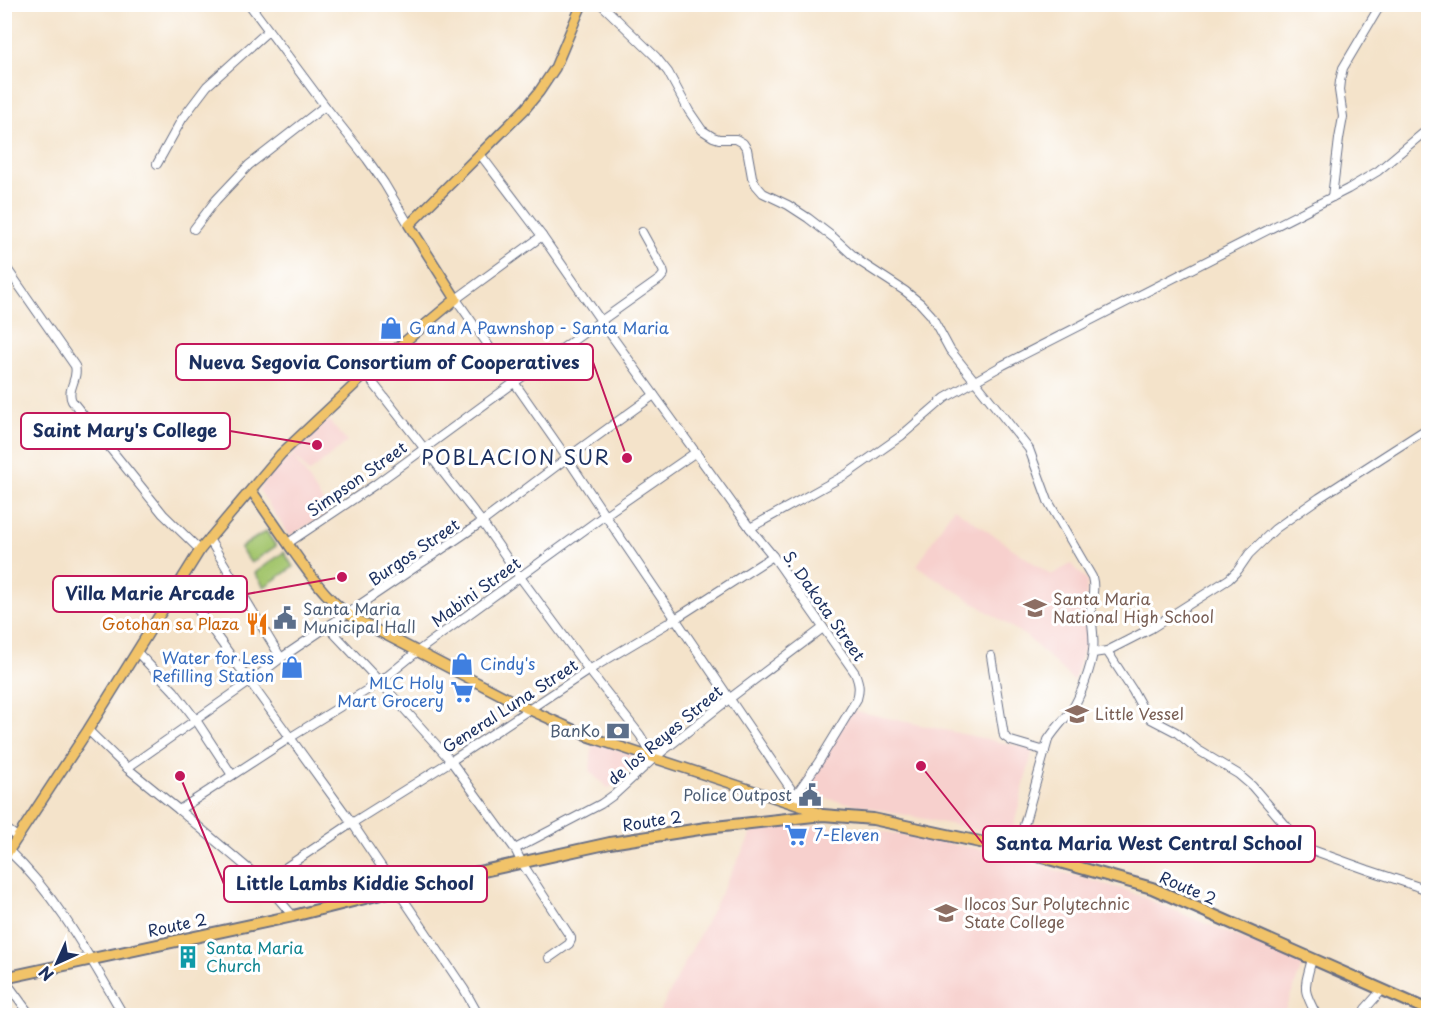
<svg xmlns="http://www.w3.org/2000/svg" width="1433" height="1020" viewBox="0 0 1433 1020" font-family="'Playpen Sans',sans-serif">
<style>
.built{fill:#f7d0cd}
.green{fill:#a4c66e;stroke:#607a66;stroke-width:1.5}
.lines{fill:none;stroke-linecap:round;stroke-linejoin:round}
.minor-casing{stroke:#676e84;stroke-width:10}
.major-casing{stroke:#676e84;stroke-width:12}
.highway-casing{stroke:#676e84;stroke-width:14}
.minor{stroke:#fff;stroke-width:8}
.major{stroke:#f1c369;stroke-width:9}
.highway{stroke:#f1c369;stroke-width:10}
.labels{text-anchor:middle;stroke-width:6;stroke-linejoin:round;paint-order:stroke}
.shop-label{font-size:16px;fill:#366cbe;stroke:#fff;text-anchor:start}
.street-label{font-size:16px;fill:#1b2f5e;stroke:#fff}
.education-label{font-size:16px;fill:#785e54;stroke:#fff;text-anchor:start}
.service-label{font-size:16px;fill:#4e5e75;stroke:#fff;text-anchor:end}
.food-label{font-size:16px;fill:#c56008;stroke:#fff;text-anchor:end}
.culture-label{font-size:16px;fill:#0d838f;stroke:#fff;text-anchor:start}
.quarter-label{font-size:20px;letter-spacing:1.5px;fill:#1b2f5e;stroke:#fff}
.leader{fill:none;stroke:#c2185b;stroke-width:2}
.callout-dot{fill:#c2185b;stroke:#fff;stroke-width:2}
.callout{fill:#fff;stroke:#c2185b;stroke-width:2}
.callout-label{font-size:18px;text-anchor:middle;font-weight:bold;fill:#1b2f5e}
</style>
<rect width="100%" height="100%" fill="#fff"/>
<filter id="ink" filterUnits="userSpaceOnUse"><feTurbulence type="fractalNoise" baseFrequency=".0167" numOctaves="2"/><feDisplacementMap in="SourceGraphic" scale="12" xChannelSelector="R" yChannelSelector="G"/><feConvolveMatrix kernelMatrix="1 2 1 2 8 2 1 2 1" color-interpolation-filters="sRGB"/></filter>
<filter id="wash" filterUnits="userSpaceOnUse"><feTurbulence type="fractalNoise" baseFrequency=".008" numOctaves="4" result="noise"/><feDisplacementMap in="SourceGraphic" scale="24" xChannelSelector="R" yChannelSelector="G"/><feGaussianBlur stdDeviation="1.35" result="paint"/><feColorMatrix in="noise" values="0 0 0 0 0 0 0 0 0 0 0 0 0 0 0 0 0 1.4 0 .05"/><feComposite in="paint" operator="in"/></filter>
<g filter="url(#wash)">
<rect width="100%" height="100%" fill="#f4e3ca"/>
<g class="built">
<polygon points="324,415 347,442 309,473 288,449"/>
<polygon points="292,455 306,475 329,512 290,536 259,490 267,478"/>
<polygon points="954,508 1051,575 1071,564 1087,580 1086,642 1074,681 1027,637 917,566 946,519"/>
<polygon points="850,710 1033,749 1011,837 824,798 803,783"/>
<polygon points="592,742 639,756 609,789 590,772"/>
<polygon points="779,827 817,827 869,829 980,849 1123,889 1303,964 1283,1015 658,1015 753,831"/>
</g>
<g class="green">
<polygon points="266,531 276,546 251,563 240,548"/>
<polygon points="284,552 293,567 264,587 255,573"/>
</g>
</g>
<g filter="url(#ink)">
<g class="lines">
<g class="minor-casing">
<g id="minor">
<polyline points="249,4 325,106 367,159 384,183 409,225"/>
<path d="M601,4L656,57L668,72L689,111L702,130L713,137L719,139H736L743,143L747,149L752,177L756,185L763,193L788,205L808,218L834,238L859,261L905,291L920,303L931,315L950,350L1029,449L1048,501L1092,577C1096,592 1091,595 1091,609C1091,623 1095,636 1093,650C1092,666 1080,698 1071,711C1063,721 1055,729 1048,740L1017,850"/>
<path d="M480,154L542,236L601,321L750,528L773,556L855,673C859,683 860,689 857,699L818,763L795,796"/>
<polyline points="157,164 182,119 207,86 268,31"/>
<polyline points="1332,197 1339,139 1343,117 1339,90 1340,81 1343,68 1381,4"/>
<polyline points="194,229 216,200 249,165 325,106"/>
<polyline points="542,236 456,299 567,458 605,515 797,798"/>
<path d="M4,268L8,270L75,366C79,379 66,389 72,401L163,514L200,550"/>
<polyline points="366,374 482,522 520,577 589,670 640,735 649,750 650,757"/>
<polyline points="750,528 847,474 901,436 945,398 1003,365 1348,189 1378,171 1428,129"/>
<polyline points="209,539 281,658"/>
<polyline points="288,543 376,484 515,382 660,279 664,274 663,270 642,232"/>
<polyline points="179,584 352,823 464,989 479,1016"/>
<polyline points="328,627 380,682 451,761 515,849 522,863 571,938 571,940 569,944 549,958"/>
<polyline points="1107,651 1133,691 1145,713 1151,719 1176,732 1198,750 1238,774 1252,786 1289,829 1296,841 1301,845 1315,851 1368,870 1428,890"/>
<polyline points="137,652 174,691 196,720 232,775"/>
<polyline points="1093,653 1107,651 1150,629 1229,579 1238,570 1249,554 1275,529 1319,498 1428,428"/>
<polyline points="991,656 1004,736 1011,741 1045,751"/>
<polyline points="88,730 127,768 179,810 264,882 293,916"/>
<polyline points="127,768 251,681 281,658 482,522 567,458 654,395"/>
<polyline points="179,810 291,737 380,682 418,651 605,515 696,452"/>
<polyline points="4,827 18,838"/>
<polyline points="515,849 601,804 615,794 654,758 729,699 823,628"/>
<path d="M9,851C58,897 90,958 124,1016"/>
<polyline points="264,882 352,823 451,761 589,670 675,619 773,556"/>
<path d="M1312,959C1304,989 1302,988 1317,1016"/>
<polyline points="4,979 31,1016"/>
<polyline points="1364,1016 1365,1009 1382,990"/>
</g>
</g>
<g class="major-casing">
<g id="major">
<path d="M251,490C265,510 279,531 293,551C312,577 330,605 359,621L528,709L590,737L803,807L823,815"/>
<polyline points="4,858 88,730 200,550 281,454 366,374 456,299 409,225 525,109 539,92 555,68 582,4"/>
</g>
</g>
<g class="highway-casing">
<polyline id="highway" points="4,978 293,916 397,890 610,843 706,828 823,815 873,819 1017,850 1152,888 1428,1010"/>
</g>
<use href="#minor" class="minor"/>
<use href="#major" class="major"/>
<use href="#highway" class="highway"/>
</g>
</g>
<defs>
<g id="shop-bare" transform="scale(1.8)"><path d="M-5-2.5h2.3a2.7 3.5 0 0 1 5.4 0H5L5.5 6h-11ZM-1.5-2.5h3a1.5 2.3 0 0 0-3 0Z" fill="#3f7fe0" stroke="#fff" stroke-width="2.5" paint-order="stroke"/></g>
<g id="school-bare" transform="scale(1.8)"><path d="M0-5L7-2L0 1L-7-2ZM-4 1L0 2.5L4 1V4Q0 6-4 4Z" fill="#8d6e63" stroke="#fff" stroke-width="2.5" paint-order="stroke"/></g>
<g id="civic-bare" transform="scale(1.8)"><path d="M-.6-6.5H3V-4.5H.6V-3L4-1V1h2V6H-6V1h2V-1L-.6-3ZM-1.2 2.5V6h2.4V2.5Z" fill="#5c6f8a" stroke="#fff" stroke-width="2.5" paint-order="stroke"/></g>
<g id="restaurant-bare" transform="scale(1.8)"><path d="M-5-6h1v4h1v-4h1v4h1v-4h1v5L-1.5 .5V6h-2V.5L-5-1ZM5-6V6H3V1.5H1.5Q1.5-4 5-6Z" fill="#e8710a" stroke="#fff" stroke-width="2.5" paint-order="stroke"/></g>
<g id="supermarket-bare" transform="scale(1.8)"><path d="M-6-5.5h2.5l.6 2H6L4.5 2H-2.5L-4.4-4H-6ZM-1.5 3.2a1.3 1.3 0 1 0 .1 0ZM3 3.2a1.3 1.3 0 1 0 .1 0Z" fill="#3f7fe0" stroke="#fff" stroke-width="2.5" paint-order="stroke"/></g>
<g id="bank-bare" transform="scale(1.8)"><path d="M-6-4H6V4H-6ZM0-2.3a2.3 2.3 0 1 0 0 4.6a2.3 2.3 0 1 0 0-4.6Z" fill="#5c6f8a" stroke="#fff" stroke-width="2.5" paint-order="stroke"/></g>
<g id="university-bare" transform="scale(1.8)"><path d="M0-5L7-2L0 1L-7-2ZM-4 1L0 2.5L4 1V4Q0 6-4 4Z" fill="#8d6e63" stroke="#fff" stroke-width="2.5" paint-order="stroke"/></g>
<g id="building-bare" transform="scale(1.8)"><path d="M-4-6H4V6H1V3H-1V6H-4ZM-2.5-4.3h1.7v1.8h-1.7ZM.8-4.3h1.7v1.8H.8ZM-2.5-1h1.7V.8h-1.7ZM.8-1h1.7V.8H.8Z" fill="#0f9aa8" stroke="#fff" stroke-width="2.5" paint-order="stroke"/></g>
</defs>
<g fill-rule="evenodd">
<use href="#shop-bare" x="391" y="328"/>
<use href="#school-bare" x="1035" y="608"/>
<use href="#civic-bare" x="285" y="618"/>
<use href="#restaurant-bare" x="257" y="624"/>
<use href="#shop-bare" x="462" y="664"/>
<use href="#shop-bare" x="292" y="667"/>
<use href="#supermarket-bare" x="462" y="692"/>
<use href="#school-bare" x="1077" y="714"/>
<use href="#bank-bare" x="618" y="731"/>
<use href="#civic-bare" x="810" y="795"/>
<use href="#supermarket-bare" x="796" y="835"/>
<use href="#university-bare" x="946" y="913"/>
<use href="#building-bare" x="188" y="957"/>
</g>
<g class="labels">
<g class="shop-label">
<text x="409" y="334">G and A Pawnshop - Santa Maria</text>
<text x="274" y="664" text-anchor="end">Water for Less<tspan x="274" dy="18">Refilling Station</tspan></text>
<text x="480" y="670">Cindy's</text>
<text x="444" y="689" text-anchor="end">MLC Holy<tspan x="444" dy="18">Mart Grocery</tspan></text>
<text x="814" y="841">7-Eleven</text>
</g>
<g class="street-label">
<text transform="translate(357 479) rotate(-35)" y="6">Simpson Street</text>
<text transform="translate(414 552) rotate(-34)" y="6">Burgos Street</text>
<text transform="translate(476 592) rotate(-36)" y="6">Mabini Street</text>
<text transform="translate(824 606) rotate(55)" y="6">S. Dakota Street</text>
<text transform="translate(510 706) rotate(-33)" y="6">General Luna Street</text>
<text transform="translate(665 735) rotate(-40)" y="6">de los Reyes Street</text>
<text transform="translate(652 821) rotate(-9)" y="6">Route 2</text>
<text transform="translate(1188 888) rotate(23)" y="6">Route 2</text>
<text transform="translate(177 925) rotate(-12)" y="6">Route 2</text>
</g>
<g class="education-label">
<text x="1053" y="605">Santa Maria<tspan x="1053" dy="18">National High School</tspan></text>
<text x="1095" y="720">Little Vessel</text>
<text x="964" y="910">Ilocos Sur Polytechnic<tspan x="964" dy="18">State College</tspan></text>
</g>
<g class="service-label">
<text x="303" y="615" text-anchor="start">Santa Maria<tspan x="303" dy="18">Municipal Hall</tspan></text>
<text x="600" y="737">BanKo</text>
<text x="792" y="801">Police Outpost</text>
</g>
<g class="food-label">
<text x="239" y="630">Gotohan sa Plaza</text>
</g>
<g class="culture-label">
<text x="206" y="954">Santa Maria<tspan x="206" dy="18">Church</tspan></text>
</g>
<g class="quarter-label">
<text x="516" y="465">POBLACION SUR</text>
</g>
</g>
<path class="leader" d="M627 458L593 362M317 445L230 431M342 577L247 594M921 766L983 844M180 776L224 884"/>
<g class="callout-dot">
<circle cx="627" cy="458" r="6"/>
<circle cx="317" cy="445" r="6"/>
<circle cx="342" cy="577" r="6"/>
<circle cx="921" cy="766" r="6"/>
<circle cx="180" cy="776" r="6"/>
</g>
<g class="callout">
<rect x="176" y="344" width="417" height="36" rx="6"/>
<rect x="21" y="413" width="209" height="36" rx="6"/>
<rect x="53" y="576" width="194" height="36" rx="6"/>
<rect x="983" y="826" width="332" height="36" rx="6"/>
<rect x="224" y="866" width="263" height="36" rx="6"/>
</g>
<g class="callout-label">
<text x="384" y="369">Nueva Segovia Consortium of Cooperatives</text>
<text x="125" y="437">Saint Mary's College</text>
<text x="150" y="600">Villa Marie Arcade</text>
<text x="1149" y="850">Santa Maria West Central School</text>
<text x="355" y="890">Little Lambs Kiddie School</text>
</g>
<rect width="1433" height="1020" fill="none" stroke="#fff" stroke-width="24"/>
<g transform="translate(57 963) rotate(225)" stroke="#ffffff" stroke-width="4.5" paint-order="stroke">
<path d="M0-4.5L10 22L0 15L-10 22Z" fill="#1b2f5e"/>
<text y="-9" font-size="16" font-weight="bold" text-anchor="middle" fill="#1b2f5e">N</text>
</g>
</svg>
